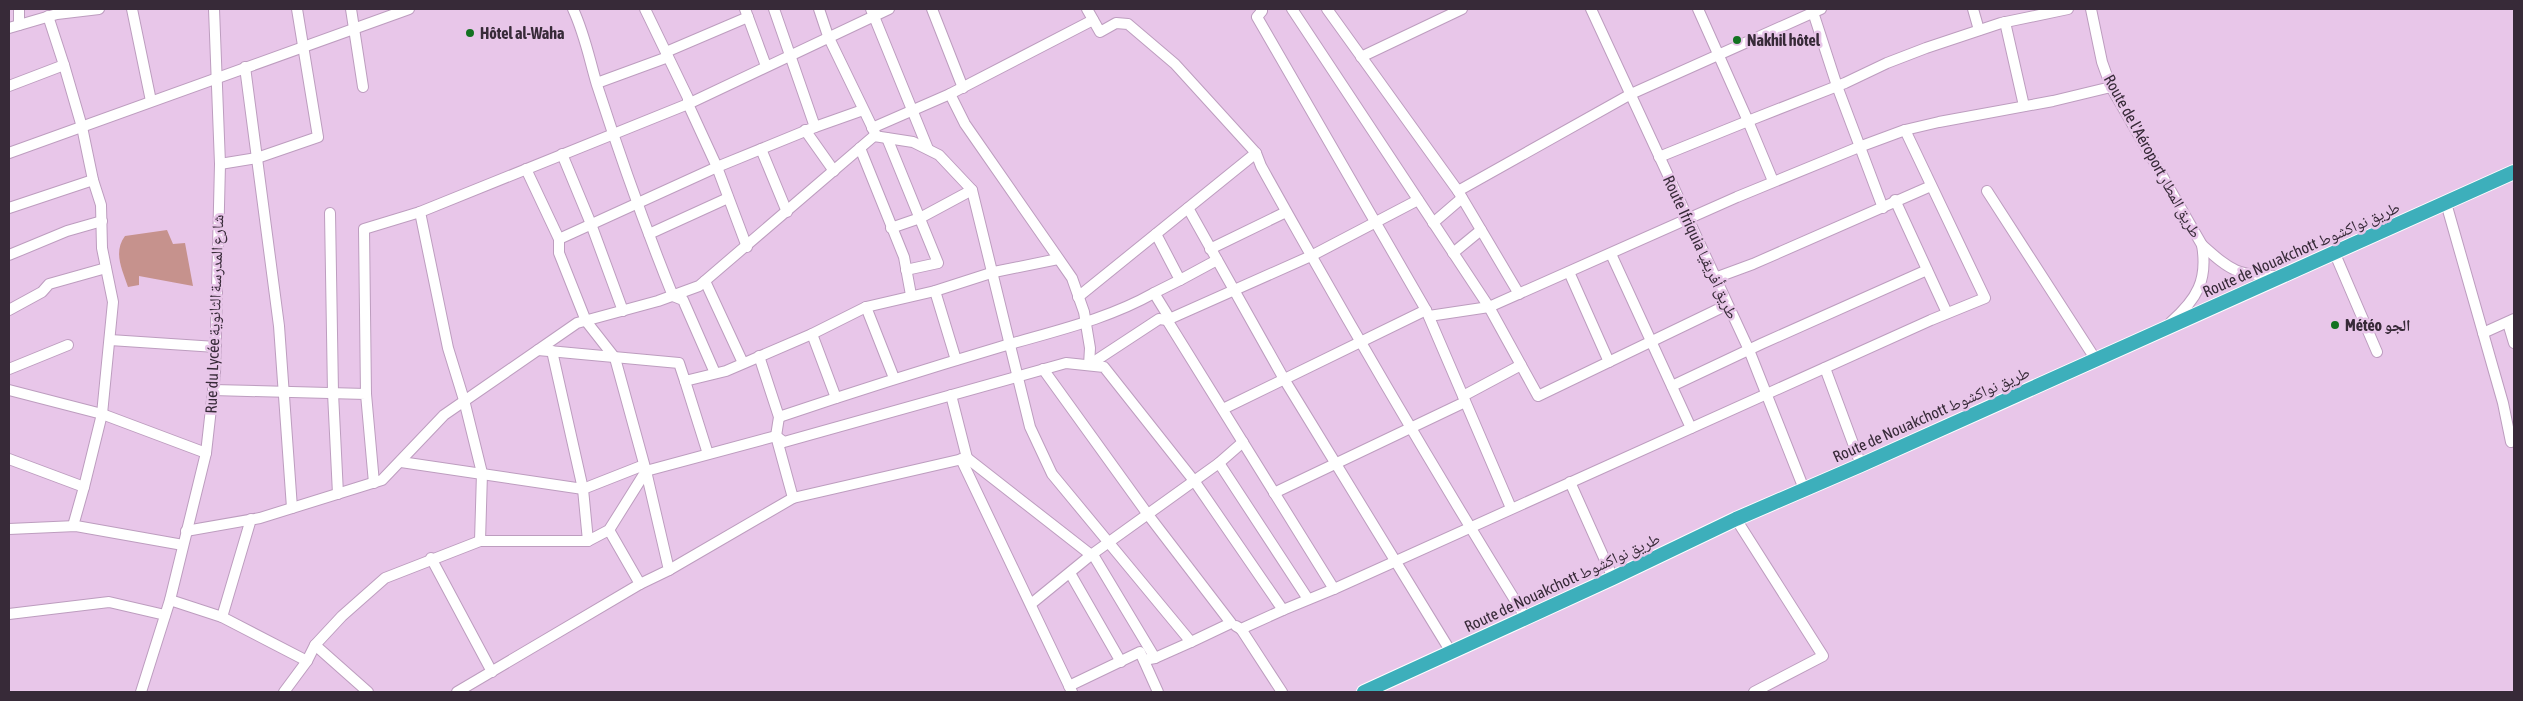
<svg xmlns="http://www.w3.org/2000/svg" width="2523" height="701" viewBox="0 0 2523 701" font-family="'Asap Condensed','Noto Naskh Arabic',sans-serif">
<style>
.green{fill:#c6928d}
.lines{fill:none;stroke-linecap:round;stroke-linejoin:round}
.minor-casing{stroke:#bd9dbf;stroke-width:12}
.highway-casing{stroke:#fff;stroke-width:16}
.minor{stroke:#fff;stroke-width:10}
.highway{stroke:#3dafbb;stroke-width:14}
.poi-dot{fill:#137221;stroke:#e8c6e9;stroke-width:2}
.labels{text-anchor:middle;stroke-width:5;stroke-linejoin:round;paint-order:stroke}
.poi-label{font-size:16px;font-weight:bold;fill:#372a38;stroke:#e8c6e9;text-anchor:start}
.street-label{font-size:16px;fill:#372a38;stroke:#e8c6e9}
</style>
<rect width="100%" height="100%" fill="#e8c6e9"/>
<path class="green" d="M167,230L173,244L185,243L193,286L139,276V285L128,287C122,269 113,252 125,236Z"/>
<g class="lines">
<g class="minor-casing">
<g id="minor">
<polyline points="132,9 151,101"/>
<polyline points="351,9 363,87"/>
<path d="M573,9C585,35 589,58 597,85C620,156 645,227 673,296L683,300L715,373"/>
<polyline points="645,9 688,98 688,104 717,167 747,247"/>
<polyline points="745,9 766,66"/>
<polyline points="819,9 828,36 875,133"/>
<polyline points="871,9 928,149"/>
<polyline points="932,9 963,88"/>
<path d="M1087,9L1100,32L1116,23L1128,24L1175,64L1256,153L1261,166C1346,319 1434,470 1526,618"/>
<polyline points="1261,9 1262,11 1257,17 1426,310 1511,508"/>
<polyline points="1292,9 1489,307 1538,396 1727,305"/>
<polyline points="1327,9 1458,191 1631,94 1821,9"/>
<polyline points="1591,9 1749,350 1804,489"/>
<polyline points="1698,9 1748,121 1845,83 1887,63 1926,48 2001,23 2068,9"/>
<polyline points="1812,9 1837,86 1883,208"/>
<polyline points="1973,9 1979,30"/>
<path d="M2091,9L2102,62L2111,87L2202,245C2208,280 2197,299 2171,322"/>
<polyline points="2005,22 2024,106"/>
<polyline points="19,25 19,9"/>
<polyline points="9,28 57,14 99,9"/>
<polyline points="666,52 748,17"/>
<polyline points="1361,57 1462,9"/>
<polyline points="64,65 82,127 93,180"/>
<polyline points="245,67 279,326 292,508"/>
<polyline points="597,83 668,57"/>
<polyline points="9,86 64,65 48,16"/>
<polyline points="950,94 965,124 1072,278 1084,312 1090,348 1089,365"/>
<polyline points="815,127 863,110"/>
<polyline points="872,128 950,94 1093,20"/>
<polyline points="805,130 834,171"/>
<polyline points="887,138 938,263 906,270"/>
<polyline points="860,148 904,257 911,295"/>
<polyline points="761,149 787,212"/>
<polyline points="9,153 409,9"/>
<polyline points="562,154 591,224 623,311"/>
<polyline points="1659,157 1748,121 1773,181"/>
<polyline points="220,164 257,158 318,137 297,9"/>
<polyline points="526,169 559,239"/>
<polyline points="1458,191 1519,294"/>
<polyline points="1987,191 2096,360"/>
<polyline points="1895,200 1947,313"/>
<polyline points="2446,203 2503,403 2511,442"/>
<polyline points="9,208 93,180 101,205 102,248 113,302 102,414 84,487"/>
<polyline points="1188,208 1284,379 1451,652"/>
<polyline points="330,213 333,393 338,494"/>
<polyline points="1433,223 1462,198"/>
<polyline points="891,228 920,218 972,190"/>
<polyline points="649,234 728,198"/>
<path d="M2202,245C2231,271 2238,276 2278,276"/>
<polyline points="1210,249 1286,212"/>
<polyline points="1453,253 1481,230"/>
<polyline points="1611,254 1691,428"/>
<polyline points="2335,254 2377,352"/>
<polyline points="9,255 67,231 102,221"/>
<polyline points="1569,272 1609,362"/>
<polyline points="1715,278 1753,264 1931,186"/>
<polyline points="1180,280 1217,260"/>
<polyline points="705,281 743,363"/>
<polyline points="935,291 956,360"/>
<polyline points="1154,293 1180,280 1156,234"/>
<polyline points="1078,297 1256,153"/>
<polyline points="866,307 894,378"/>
<polyline points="9,310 42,292 49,284 106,268"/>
<polyline points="1429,316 1489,307 1737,197 1859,147 1905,130 1939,122 2053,101 2111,87"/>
<polyline points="2508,323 2514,343"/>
<polyline points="2483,333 2514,319"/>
<polyline points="812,334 836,398"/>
<polyline points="110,340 216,347"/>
<polyline points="538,350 679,363 685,381 726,371 812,334 866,307 935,291 994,272 1058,259"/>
<polyline points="759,356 779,417 776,436 793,498 967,458 1095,558 1155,658"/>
<polyline points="1089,365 1159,319 1167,320"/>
<polyline points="1825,368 1861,465"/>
<polyline points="9,369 68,345"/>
<polyline points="1043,369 1149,516 1231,623 1191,642"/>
<polyline points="685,381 708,454"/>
<polyline points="1672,386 1761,344 1927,270"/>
<polyline points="9,390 102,414 206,453"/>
<polyline points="213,390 366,394 374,483"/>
<polyline points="366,394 364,229 420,212"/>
<polyline points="951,395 967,458"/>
<polyline points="1463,396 1521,365"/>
<polyline points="1223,409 1426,310"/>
<path d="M779,417C853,392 926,369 1000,347C1054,331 1106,320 1154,293L1170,319"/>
<polyline points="9,459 84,487 73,526"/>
<polyline points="961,459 1072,692"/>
<polyline points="401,462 583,489 552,351"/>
<polyline points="1219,463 1243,442"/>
<polyline points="1570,482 1613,578"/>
<polyline points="1274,493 1465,402"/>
<polyline points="1736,519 1823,656 1754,692"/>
<polyline points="9,529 76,526 183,545"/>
<polyline points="186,531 260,518 382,480 444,415 577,323 658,301 699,286 874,136 913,142 939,155 972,190 1030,427 1052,474 1191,642 1155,658 1144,660"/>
<polyline points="480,541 482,473 464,400 448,348 420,212 688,104 889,9"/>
<polyline points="588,541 583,489 644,465"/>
<polyline points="431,558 492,672"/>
<polyline points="669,570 793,498"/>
<polyline points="1070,573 1121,662"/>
<polyline points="640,584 669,570 646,471 615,358 586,321 559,253 559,239 717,167 815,127 774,9"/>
<polyline points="1334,589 1167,320 1311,256 1418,200"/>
<polyline points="170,600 222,617 307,661"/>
<polyline points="1031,604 1091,555 1219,463 1308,599"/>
<polyline points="9,614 109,602 165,615"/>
<polyline points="222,617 251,519"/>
<polyline points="1236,626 1241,629 1283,610"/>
<polyline points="1241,629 1282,692"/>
<polyline points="315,645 368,692"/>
<polyline points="1069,686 1140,652 1158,692"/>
<polyline points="141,692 170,600 206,453 215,373 220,164 214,9"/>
<polyline points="284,692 307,661 315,645 342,616 385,578 480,541 588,541 609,530 646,471 776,436 784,442 1066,363 1104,367 1195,482 1283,610 1334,589 1931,320 1985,298 1905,130"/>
<polyline points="457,692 640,584 609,530"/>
</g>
</g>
<g class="highway-casing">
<polyline id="highway" points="1364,692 1613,578 1736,519 1861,465 2514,172"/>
</g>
<use href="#minor" class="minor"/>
<use href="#highway" class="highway"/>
</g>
<g class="poi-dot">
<circle cx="470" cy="33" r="5"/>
<circle cx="1737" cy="40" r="5"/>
<circle cx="2335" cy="325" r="5"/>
</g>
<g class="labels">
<g class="poi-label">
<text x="480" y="39">Hôtel al-Waha</text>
<text x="1747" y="46">Nakhil hôtel</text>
<text x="2345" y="331">Météo الجو</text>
</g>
<g class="street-label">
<text transform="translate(2153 156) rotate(61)" y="6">Route de l'Aéroport طريق المطار</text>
<text transform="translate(1701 247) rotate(65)" y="6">Route Ifriquia طريق أفريقيا</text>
<text transform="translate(2301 249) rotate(-24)" y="6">Route de Nouakchott طريق نواكشوط</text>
<text transform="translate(214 314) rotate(-88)" y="6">Rue du Lycée شارع المدرسة الثانوية</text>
<text transform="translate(1931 414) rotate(-24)" y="6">Route de Nouakchott طريق نواكشوط</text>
<text transform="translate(1562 582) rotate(-25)" y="6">Route de Nouakchott طريق نواكشوط</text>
</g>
</g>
<rect width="2523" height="701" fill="none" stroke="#372a38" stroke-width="20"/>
</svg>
